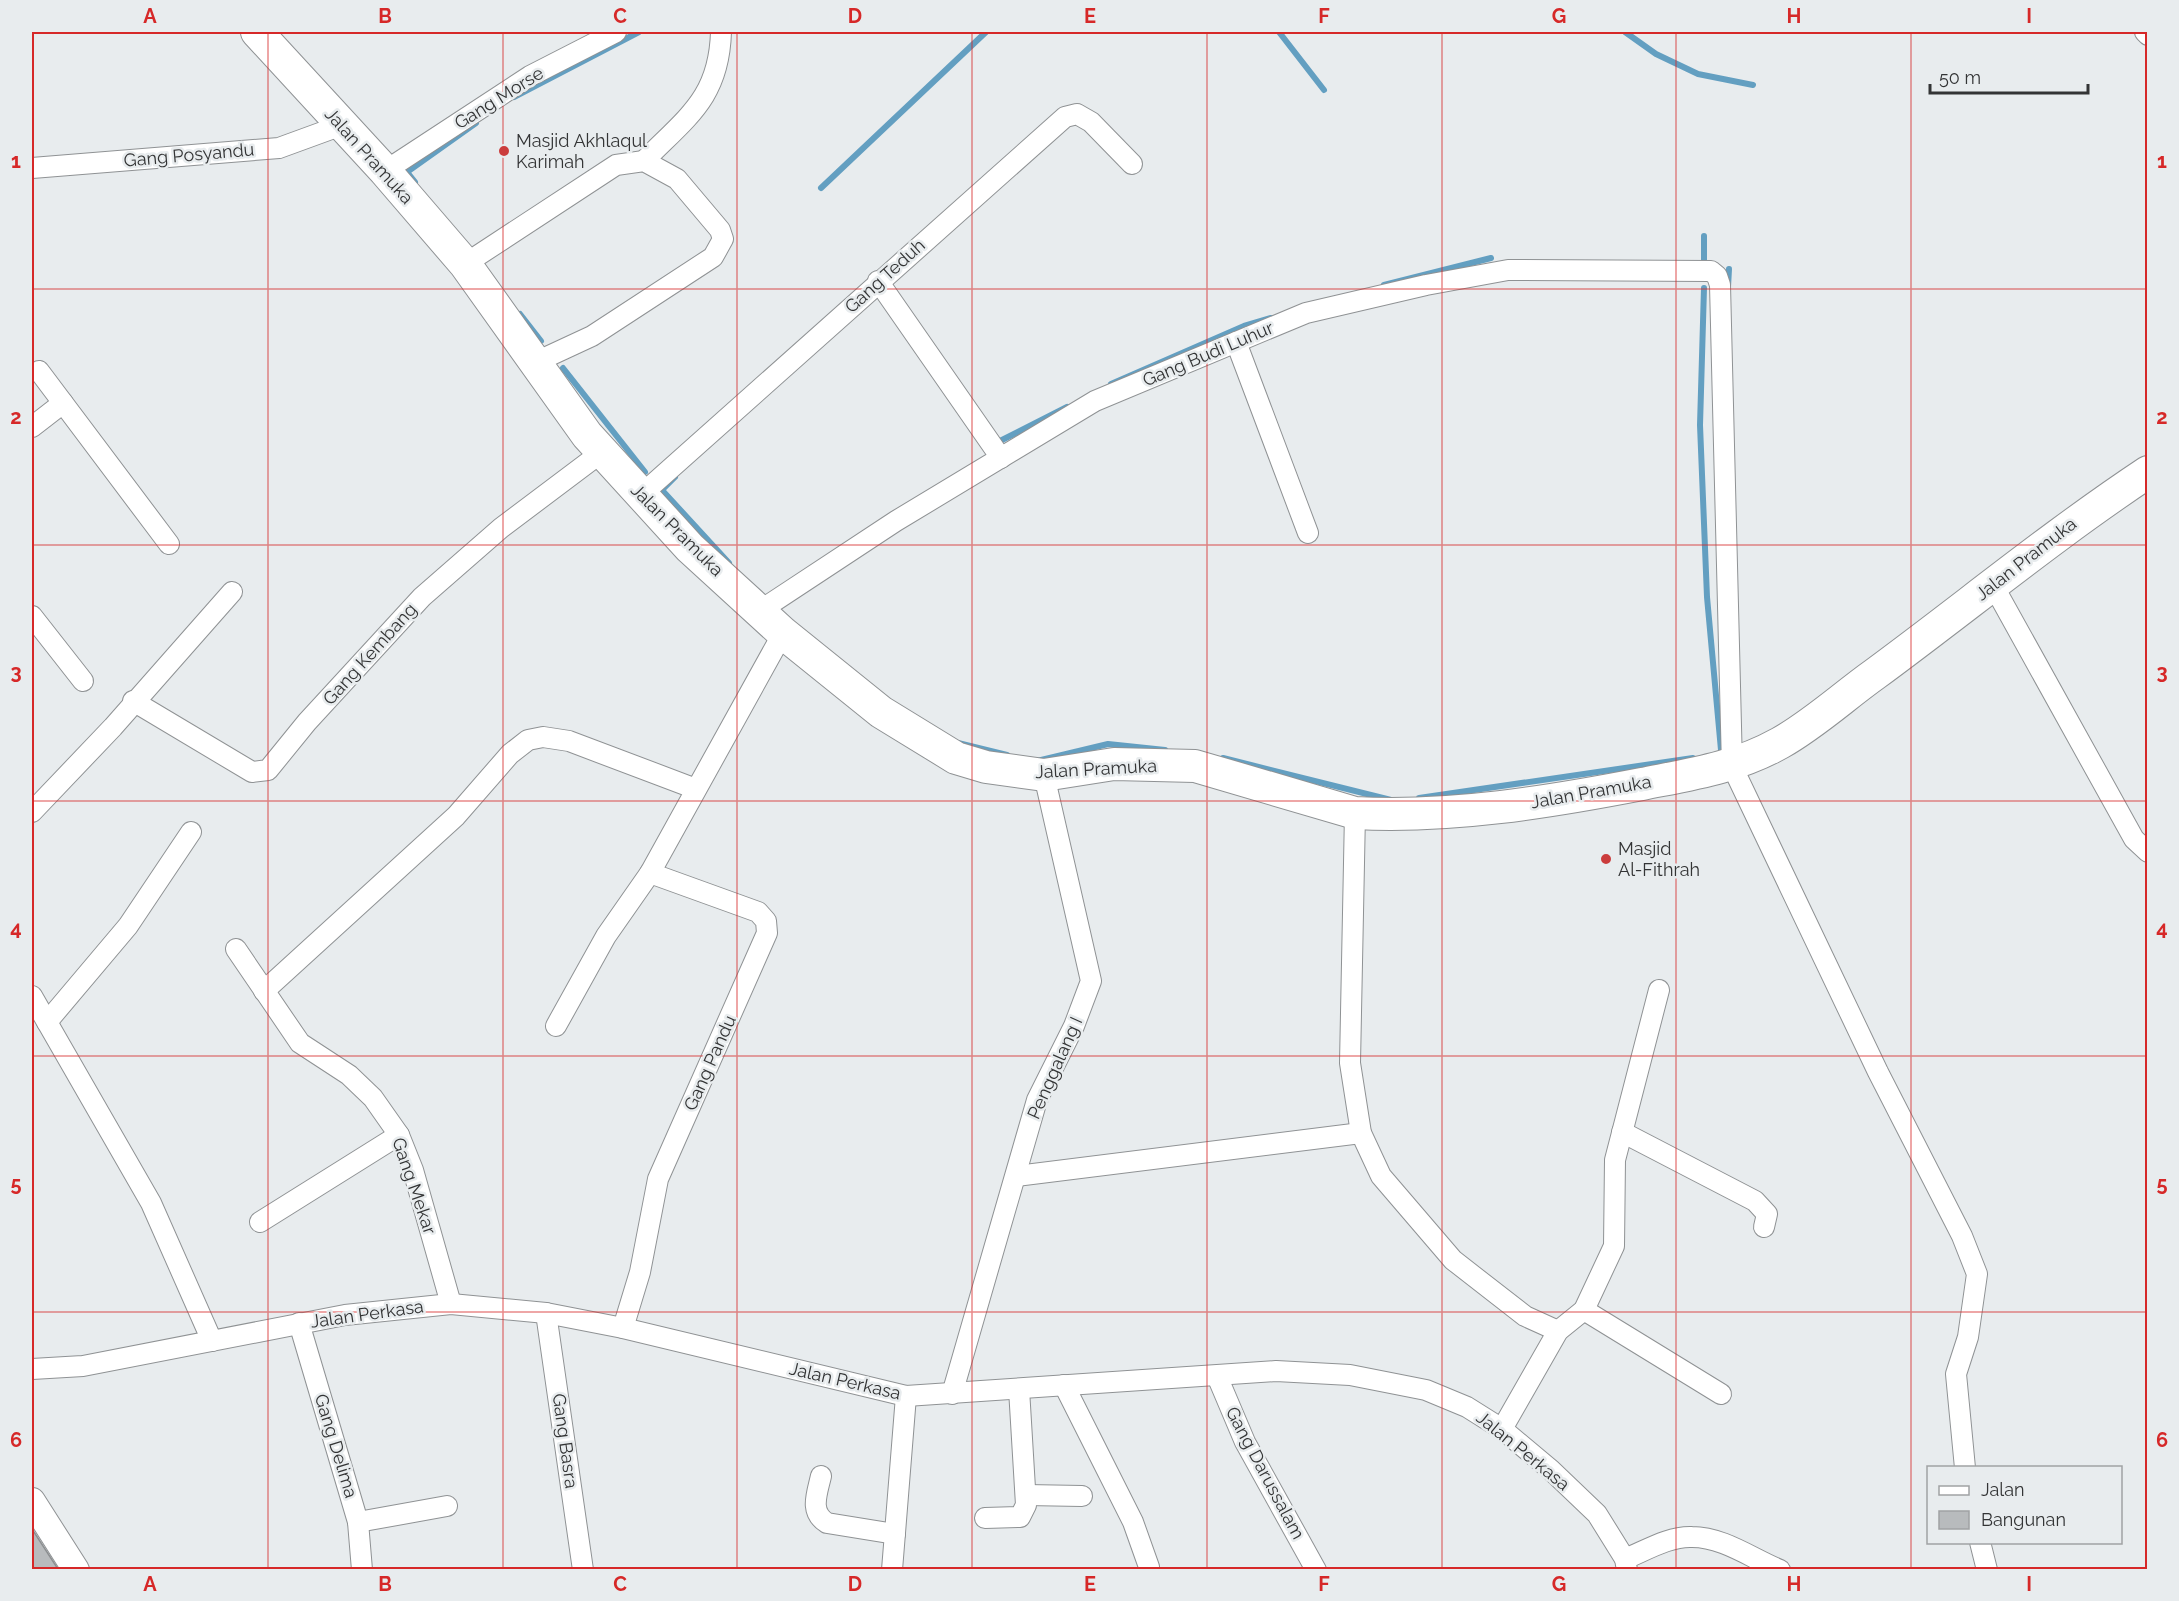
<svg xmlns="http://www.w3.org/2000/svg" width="2179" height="1601" viewBox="0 0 2179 1601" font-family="Raleway,sans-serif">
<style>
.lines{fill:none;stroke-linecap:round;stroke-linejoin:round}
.stream{stroke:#639fc1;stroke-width:6}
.building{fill:#b8bbbd;stroke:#8c8f91;stroke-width:1.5}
.minor-casing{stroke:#8f9294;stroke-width:22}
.tertiary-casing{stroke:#8f9294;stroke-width:28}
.primary-casing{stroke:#8f9294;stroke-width:34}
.minor{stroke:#fff;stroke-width:20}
.tertiary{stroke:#fff;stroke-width:26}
.primary{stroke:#fff;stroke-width:32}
.grid{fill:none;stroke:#d62828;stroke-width:1.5;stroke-opacity:0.55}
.poi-dot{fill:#cb3c3c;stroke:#e8ecee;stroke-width:2}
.labels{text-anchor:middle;stroke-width:5;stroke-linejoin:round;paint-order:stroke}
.street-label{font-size:18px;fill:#333435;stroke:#e8ecee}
.poi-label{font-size:18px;fill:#333435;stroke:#e8ecee;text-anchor:start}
.neatline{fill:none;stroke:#d62828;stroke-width:2}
.grid-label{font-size:20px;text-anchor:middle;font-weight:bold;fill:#d62828}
</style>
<rect width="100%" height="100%" fill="#e8ecee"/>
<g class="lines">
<g class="stream">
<polyline points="1279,32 1324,90"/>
<polyline points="1625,32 1656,54 1698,74 1753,85"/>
<polyline points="514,97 639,32"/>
<polyline points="415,182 407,172 476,123"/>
<polyline points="821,188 986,32"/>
<polyline points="1704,268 1704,236"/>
<polyline points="1384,285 1491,258"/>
<polyline points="1728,287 1729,269"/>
<polyline points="1704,288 1700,425 1707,597 1721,750"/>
<polyline points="520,314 541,341"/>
<polyline points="563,368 645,472"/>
<polyline points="1111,384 1244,326 1271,318"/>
<polyline points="994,441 996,443 1067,407"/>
<polyline points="661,489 729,563"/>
<polyline points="662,490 675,477"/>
<polyline points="958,743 1007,755"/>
<polyline points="1223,758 1391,800"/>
<polyline points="1037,761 1108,744 1165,750"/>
<polyline points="1419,798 1693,758"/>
</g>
</g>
<polygon class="building" points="32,1528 32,1529 58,1569 32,1569"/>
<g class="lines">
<g class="minor-casing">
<g id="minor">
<polyline points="2145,32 2148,35"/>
<path d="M644,161C687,117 719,98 721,32"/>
<polyline points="32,168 279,148 342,125"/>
<polyline points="385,171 530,76 616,32"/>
<polyline points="465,264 616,165 644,161 677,179 720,230 723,239 713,257 592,336 536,362"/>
<polyline points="878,281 1001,458"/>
<polyline points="1236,342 1308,533"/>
<polyline points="39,371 169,544"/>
<polyline points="32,427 63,403"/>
<polyline points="642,494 1065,117 1077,114 1091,122 1132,164"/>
<polyline points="1993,585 2134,839 2148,852"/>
<polyline points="761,610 896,521 1095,401 1306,313 1426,285 1508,270 1711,271 1717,276 1720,285 1732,766 1878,1072 1962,1236 1977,1274 1968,1337 1956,1374 1965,1468"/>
<polyline points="32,616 83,681"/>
<polyline points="133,701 252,772 268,770 307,722 422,597 501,528 602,452"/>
<polyline points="32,812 113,727 232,592"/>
<polyline points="1355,813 1350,1063 1361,1133 1381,1176 1453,1260 1525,1316 1558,1331"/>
<polyline points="236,949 300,1043 349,1075 373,1098 399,1135 413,1170 451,1304"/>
<polyline points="264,991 456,816 510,754 528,740 543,737 569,741 696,789"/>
<polyline points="32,996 151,1203 212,1341"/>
<polyline points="47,1022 128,926 191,832"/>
<polyline points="556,1026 606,936 650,873 783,633"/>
<polyline points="1622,1132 1755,1201 1767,1214 1764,1227"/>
<polyline points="1016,1176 1361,1133"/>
<polyline points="260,1222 399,1135"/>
<polyline points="1584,1310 1721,1394"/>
<polyline points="546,1313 583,1570"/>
<polyline points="299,1323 358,1522 362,1570"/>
<polyline points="623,1328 640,1272 658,1179 767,933 766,921 758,912 650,873"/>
<polyline points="32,1369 83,1366 345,1315 451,1304 546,1313 623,1328 906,1396 1276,1371 1350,1375 1426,1390 1467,1407 1502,1429 1551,1470 1597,1514 1625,1559 1627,1570"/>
<polyline points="1217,1376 1245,1442 1316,1570"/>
<polyline points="1064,1385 1133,1522 1149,1567"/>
<polyline points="952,1394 1037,1100 1074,1026 1091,981 1044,775"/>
<polyline points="1502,1429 1558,1331 1584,1310 1614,1246 1615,1160 1659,990"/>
<path d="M821,1476C817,1494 809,1512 827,1523L895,1534"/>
<polyline points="1026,1495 1082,1496"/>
<polyline points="985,1518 1020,1517 1026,1505 1019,1389"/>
<polyline points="358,1522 447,1506"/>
<polyline points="1980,1542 1987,1570"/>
<path d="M1625,1559C1645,1551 1669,1536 1692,1537C1723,1537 1751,1558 1780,1570"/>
<polyline points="892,1570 906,1396"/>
</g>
</g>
<g class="tertiary-casing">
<polyline id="tertiary" points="32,1501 76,1570"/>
</g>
<g class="primary-casing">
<path id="primary" d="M257,32L385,171L465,264L587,435L690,548L783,633L881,712L956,758L986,767L1044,775L1114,764L1195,766L1355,813C1451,818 1549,802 1642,784C1692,774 1735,768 1780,743C1814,724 1844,696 1875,674C1966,607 2053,535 2148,472"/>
</g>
<use href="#minor" class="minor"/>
<use href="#tertiary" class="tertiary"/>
<use href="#primary" class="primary"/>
</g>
<path class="grid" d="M268,32V1570M503,32V1570M737,32V1570M972,32V1570M1207,32V1570M1442,32V1570M1676,32V1570M1911,32V1570M32,289H2148M32,545H2148M32,801H2148M32,1056H2148M32,1312H2148"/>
<g class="poi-dot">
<circle cx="504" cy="151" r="6"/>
<circle cx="1606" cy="859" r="6"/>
</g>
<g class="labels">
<g class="street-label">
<text transform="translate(499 98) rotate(-32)" y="6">Gang Morse</text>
<text transform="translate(189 155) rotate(-5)" y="6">Gang Posyandu</text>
<text transform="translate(369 156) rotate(48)" y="6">Jalan Pramuka</text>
<text transform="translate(885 276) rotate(-42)" y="6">Gang Teduh</text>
<text transform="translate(1208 354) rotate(-23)" y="6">Gang Budi Luhur</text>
<text transform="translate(677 530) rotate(45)" y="6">Jalan Pramuka</text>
<text transform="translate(2026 559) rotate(-38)" y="6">Jalan Pramuka</text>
<text transform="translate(370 654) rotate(-48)" y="6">Gang Kembang</text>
<text transform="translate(1096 769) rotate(-3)" y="6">Jalan Pramuka</text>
<text transform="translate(1591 792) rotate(-10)" y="6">Jalan Pramuka</text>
<text transform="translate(710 1063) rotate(-66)" y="6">Gang Pandu</text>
<text transform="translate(1055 1068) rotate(-66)" y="6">Penggalang I</text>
<text transform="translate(414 1186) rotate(71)" y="6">Gang Mekar</text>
<text transform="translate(367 1314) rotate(-8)" y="6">Jalan Perkasa</text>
<text transform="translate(845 1381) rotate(13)" y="6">Jalan Perkasa</text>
<text transform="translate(565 1441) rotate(82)" y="6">Gang Basra</text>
<text transform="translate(336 1446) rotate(73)" y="6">Gang Delima</text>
<text transform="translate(1523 1451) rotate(39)" y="6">Jalan Perkasa</text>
<text transform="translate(1265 1473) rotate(62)" y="6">Gang Darussalam</text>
</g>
<g class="poi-label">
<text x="516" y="147">Masjid Akhlaqul<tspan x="516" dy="21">Karimah</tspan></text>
<text x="1618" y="855">Masjid<tspan x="1618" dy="21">Al-Fithrah</tspan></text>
</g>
</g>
<rect width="2179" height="1601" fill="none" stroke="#e8ecee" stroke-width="66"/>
<rect x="1927" y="1466" width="195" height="78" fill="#e8ecee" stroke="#a0a2a4" stroke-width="1.5"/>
<rect x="1939" y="1486" width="30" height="9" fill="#ffffff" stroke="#a0a2a4" stroke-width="1.5"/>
<text x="1981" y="1496" font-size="18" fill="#333435">Jalan</text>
<rect x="1939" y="1511" width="30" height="18" fill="#b8bbbd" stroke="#a0a2a4" stroke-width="1.5"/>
<text x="1981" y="1526" font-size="18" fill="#333435">Bangunan</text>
<path d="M1930 84v9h158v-9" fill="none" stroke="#333435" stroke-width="3"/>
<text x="1939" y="84" font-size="18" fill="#333435" stroke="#e8ecee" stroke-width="4.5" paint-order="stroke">50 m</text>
<rect x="33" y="33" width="2113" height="1535" class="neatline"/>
<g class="grid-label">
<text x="150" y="23">A</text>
<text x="385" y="23">B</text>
<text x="620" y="23">C</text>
<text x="855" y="23">D</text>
<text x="1090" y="23">E</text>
<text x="1324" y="23">F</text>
<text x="1559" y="23">G</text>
<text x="1794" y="23">H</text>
<text x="2029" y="23">I</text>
<text x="16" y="168">1</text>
<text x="2162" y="168">1</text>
<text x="16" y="424">2</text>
<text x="2162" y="424">2</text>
<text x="16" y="679">3</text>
<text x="2162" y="679">3</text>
<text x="16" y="935">4</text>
<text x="2162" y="935">4</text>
<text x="16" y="1191">5</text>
<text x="2162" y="1191">5</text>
<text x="16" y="1447">6</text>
<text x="2162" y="1447">6</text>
<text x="150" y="1591">A</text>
<text x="385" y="1591">B</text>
<text x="620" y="1591">C</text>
<text x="855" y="1591">D</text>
<text x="1090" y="1591">E</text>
<text x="1324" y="1591">F</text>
<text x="1559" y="1591">G</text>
<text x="1794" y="1591">H</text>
<text x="2029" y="1591">I</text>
</g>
</svg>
